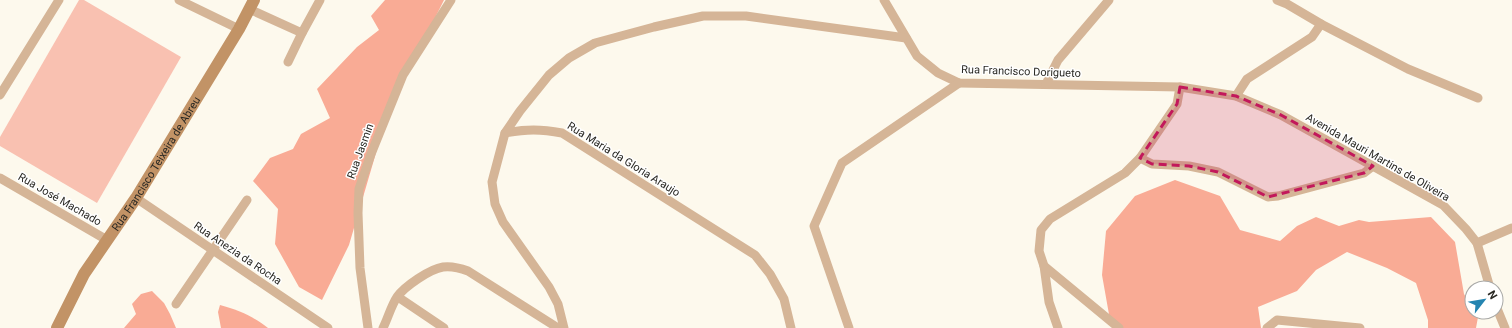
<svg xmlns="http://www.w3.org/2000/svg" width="1512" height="328" viewBox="0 0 1512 328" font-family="Roboto,sans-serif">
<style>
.green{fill:#f9c1b1}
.forest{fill:#f9ab95}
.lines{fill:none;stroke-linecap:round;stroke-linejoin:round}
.street{stroke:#d5b597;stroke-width:9}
.secondary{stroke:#c29366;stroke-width:12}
.marked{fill:#c2185b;fill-opacity:0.2;stroke:#c2185b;stroke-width:3;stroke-dasharray:8 5;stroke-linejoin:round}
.labels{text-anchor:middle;stroke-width:3;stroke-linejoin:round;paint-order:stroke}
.street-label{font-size:11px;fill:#292823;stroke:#fff}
</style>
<rect width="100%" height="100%" fill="#fdf9ed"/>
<polygon class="green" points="79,0 84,0 181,57 97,203 0,146 0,137"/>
<g class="forest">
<polygon points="385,0 444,0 388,112 349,245 322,300 299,287 275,244 278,209 253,181 270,158 293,149 301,134 330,118 317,89 357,47 379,30 371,16"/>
<polygon points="1175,180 1220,196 1240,230 1280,241 1297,226 1316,217 1339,226 1359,220 1369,222 1431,217 1455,242 1464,294 1472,307 1472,312 1475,312 1478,317 1476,328 1428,328 1428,320 1416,283 1387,268 1347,252 1316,270 1297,291 1258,307 1261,328 1118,328 1110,320 1102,275 1106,231 1135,196"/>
<polygon points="152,291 164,303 170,314 176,328 124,328 136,314 132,304 141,294"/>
<path d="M220,305C239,310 252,316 268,328H221L218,312Z"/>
</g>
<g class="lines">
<g class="street">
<polyline points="179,0 239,29"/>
<polyline points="884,0 917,56 938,73 959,83 1180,87 1236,96 1281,115 1443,205 1466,229 1477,243 1490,288"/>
<polyline points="1277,0 1287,4 1321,24 1408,69 1478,98"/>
<polyline points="249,9 302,33"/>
<polyline points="288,62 302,33 320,0"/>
<polyline points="1046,84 1058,60 1109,0"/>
<polyline points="0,95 59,0"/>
<polyline points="1236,96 1247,79 1312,37 1321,24"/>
<path d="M505,133C526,129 541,129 562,133L755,255L770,274L784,299L791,328"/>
<polyline points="1140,158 1152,164 1189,166 1218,172 1268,197 1278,196 1364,173 1373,166"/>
<polyline points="0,178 107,240"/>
<polyline points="136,198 328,328"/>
<polyline points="1477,243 1512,228"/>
<polyline points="1044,266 1119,328"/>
<polyline points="398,297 444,328"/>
<polyline points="176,304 247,200"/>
<polyline points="1496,306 1505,328"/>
<polyline points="368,328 360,268 358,213 359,189 371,154 403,75 451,0"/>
<path d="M383,328C388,318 391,306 397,297C405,286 430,269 443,267C451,266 460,268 468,271L558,328"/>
<polyline points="564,328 558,304 549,287 503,222 495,204 492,182 505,133 520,111 549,75 569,58 595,43 654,27 703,16 746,16 906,38"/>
<polyline points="849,328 814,226 842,163 959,83"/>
<polyline points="1058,328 1049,302 1044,266 1039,251 1041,230 1050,219 1125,173 1140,158 1177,104 1180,87"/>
<polyline points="1267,328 1277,320 1360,328"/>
</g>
<path class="secondary" id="s1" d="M57,328L84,274L136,198L239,29L254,0"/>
</g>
<path class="marked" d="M1180,87L1236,96L1281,115L1373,166L1364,173L1268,197L1218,172L1189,166L1152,164L1140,158L1177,104Z"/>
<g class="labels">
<g class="street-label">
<text transform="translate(1021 71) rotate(2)" y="4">Rua Francisco Dorigueto</text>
<text transform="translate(360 151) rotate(-70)" y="4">Rua Jasmin</text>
<text transform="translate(1378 157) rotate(30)" y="4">Avenida Mauri Martins de Oliveira</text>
<text transform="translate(624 159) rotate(32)" y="4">Rua Maria da Gloria Araujo</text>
<text dy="4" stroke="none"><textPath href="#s1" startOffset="192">Rua Francisco Teixeira de Abreu</textPath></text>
<text transform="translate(60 199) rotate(30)" y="4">Rua José Machado</text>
<text transform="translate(238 253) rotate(34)" y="4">Rua Anezia da Rocha</text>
</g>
</g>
<g transform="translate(1484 300) rotate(59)"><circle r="19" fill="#ffffff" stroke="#a9a9a7"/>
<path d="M0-3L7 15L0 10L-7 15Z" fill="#2585b1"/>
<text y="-6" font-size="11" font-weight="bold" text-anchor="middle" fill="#292823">N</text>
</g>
</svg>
